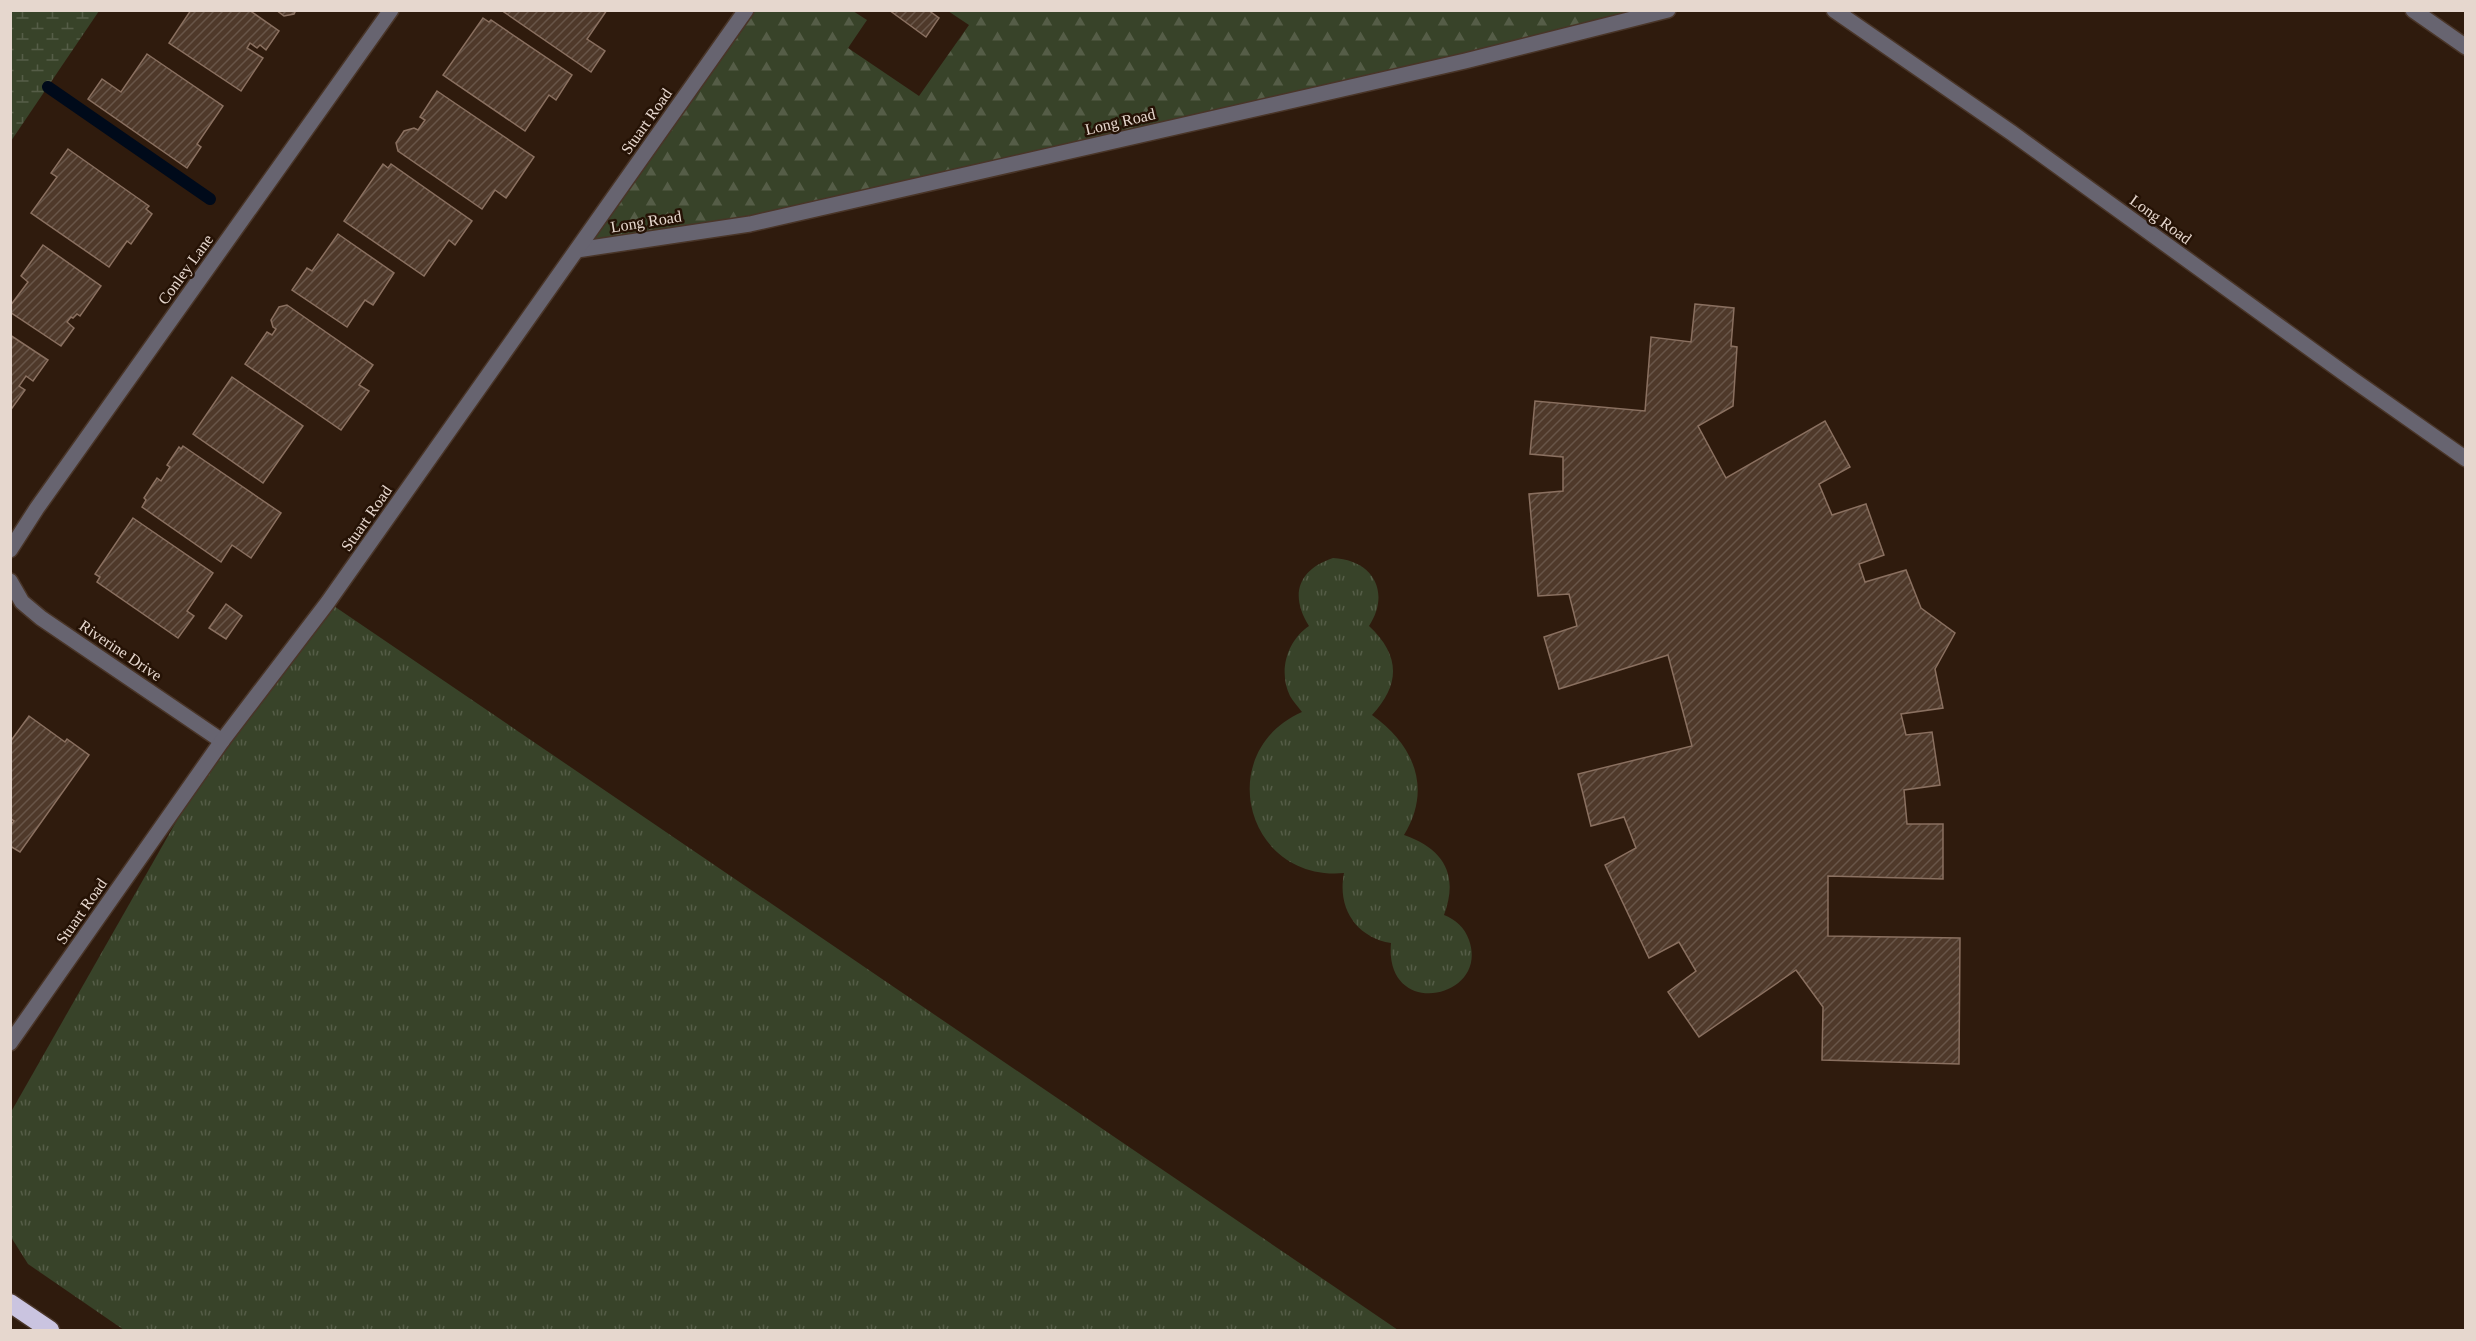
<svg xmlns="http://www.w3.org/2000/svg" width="2476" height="1341" viewBox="0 0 2476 1341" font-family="Georgia,serif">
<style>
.grass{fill:url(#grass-tufts)}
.forest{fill:url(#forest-firs)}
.wetland{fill:url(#wetland-marsh)}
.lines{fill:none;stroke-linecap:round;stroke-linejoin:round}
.stream{stroke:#000a1a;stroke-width:12}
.building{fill:url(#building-hatch);stroke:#8a7060;stroke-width:1.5}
.minor-casing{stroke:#493528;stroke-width:18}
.highway-casing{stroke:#493528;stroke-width:21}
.minor{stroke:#676470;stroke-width:15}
.highway{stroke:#cac4e0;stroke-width:18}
.labels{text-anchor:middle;stroke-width:5;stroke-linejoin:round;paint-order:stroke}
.street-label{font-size:16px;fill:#e6d7ce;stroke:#251205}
</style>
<defs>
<pattern id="grass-tufts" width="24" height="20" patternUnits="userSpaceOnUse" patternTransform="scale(1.5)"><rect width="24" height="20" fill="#384329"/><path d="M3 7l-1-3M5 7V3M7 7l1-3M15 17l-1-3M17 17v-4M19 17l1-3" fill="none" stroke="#555d47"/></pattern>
<pattern id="forest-firs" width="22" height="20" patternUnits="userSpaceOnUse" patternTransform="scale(1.5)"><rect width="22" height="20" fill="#384329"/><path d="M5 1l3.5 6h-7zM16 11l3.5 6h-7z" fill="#555d47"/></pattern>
<pattern id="wetland-marsh" width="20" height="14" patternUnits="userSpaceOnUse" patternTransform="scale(1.5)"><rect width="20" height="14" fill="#384329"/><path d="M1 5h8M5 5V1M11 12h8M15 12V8" fill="none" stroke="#555d47"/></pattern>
<pattern id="building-hatch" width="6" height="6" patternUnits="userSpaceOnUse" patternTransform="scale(1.5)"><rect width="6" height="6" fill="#4f392a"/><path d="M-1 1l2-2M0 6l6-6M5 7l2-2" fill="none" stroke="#685548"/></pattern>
</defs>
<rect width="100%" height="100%" fill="#2f1b0d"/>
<g class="grass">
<path d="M1333,558C1373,560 1391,592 1369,626C1400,655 1401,684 1372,715C1413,744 1433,788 1404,835C1444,849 1459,875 1444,915C1455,919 1465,928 1469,940C1490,999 1384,1021 1391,943C1356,937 1337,908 1344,873C1246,882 1212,752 1302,712C1298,707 1293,701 1290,696C1278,671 1287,641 1309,626C1290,596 1297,570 1333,558Z"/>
<polygon points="328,602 1398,1330 124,1330 28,1264 11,1237 11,1112 222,741"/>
</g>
<polygon class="forest" points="746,11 853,11 867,20 848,48 919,96 969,25 948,11 1668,11 750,224 577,250"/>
<polygon class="wetland" points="11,10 99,11 11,141 10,11"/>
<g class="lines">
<polyline class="stream" points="48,87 210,199"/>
</g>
<g class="building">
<polygon points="191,10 249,10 279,31 266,50 260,45 257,48 250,43 247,48 263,58 241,91 169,43"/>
<polygon points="276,10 296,10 294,14 284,16"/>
<polygon points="501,10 607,10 587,39 605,51 591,72"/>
<polygon points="889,10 928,10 939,18 926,37"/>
<polygon points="483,18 489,22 491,20 572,75 556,100 549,95 525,131 443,75"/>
<polygon points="147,54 223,106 197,144 201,147 187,168 88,99 102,79 121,92"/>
<polygon points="437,91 534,157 506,198 495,190 482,209 398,151 396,143 404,131 414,128 418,130 425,120 420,117"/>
<polygon points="68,149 149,206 146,209 152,214 131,244 127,241 109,267 31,213 57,177 51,173"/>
<polygon points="383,164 388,168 391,164 472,221 455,245 449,240 424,276 344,221"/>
<polygon points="338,234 394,273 373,305 365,300 347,327 292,290 307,268 312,271"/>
<polygon points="43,245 101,286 80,316 77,314 73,318 71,317 67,322 74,328 61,346 10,312 10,306 28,282 21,276"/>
<polygon points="1695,304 1734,308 1731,346 1737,347 1733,406 1698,426 1726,478 1825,421 1850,467 1819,484 1832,515 1866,504 1884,555 1859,564 1865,582 1906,570 1921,608 1955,633 1935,669 1943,708 1901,714 1906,735 1932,732 1940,785 1904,790 1907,824 1943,824 1943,879 1828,876 1828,936 1960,938 1959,1064 1822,1060 1823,1007 1796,970 1699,1037 1668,992 1696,971 1679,942 1649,958 1605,865 1636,848 1624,817 1591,826 1578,774 1692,746 1668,655 1559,689 1544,637 1577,626 1569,594 1538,596 1529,494 1563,491 1563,457 1530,454 1535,401 1645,411 1651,337 1691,342"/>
<polygon points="287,305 373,365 359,385 369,391 341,430 245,364 267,332 272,335 276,329 273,327 271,320 279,307"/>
<polygon points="10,335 48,360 33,381 26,376 19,386 25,390 10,411"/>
<polygon points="232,377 303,426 263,483 193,434"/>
<polygon points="183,446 281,513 251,558 232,545 221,562 142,507 146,500 144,498 157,478 161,481 170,467 167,465 179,447 181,449"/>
<polygon points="133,518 213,573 187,611 194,616 178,638 97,582 100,577 95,574"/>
<polygon points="226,604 242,616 226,639 209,628"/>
<polygon points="29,716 65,742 67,739 89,755 20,852 10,846 10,826 14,821 10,818 10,742"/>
</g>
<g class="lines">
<g class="minor-casing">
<g id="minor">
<polyline points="1834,10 2012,133 2352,379 2466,459"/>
<polyline points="2413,10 2466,47"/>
<polyline points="577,250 750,224 1465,61 1668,10"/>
<polyline points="10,550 37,508 391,10"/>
<polyline points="10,581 22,602 41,618 222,741"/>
<polyline points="10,1043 222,741 328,602 746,10"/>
</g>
</g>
<g class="highway-casing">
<polyline id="highway" points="10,1303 50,1330"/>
</g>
<use href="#minor" class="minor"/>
<use href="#highway" class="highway"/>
</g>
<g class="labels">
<g class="street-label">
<text transform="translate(646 121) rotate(-55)" y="6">Stuart Road</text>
<text transform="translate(1120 121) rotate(-13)" y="6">Long Road</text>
<text transform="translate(2161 219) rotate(36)" y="6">Long Road</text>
<text transform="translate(646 221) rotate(-9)" y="6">Long Road</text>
<text transform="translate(185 269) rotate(-54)" y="6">Conley Lane</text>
<text transform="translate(366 518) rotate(-55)" y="6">Stuart Road</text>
<text transform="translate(121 650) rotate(34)" y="6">Riverine Drive</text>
<text transform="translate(81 911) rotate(-55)" y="6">Stuart Road</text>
</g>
</g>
<rect width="2476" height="1341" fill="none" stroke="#e6d7ce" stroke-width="24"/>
</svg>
